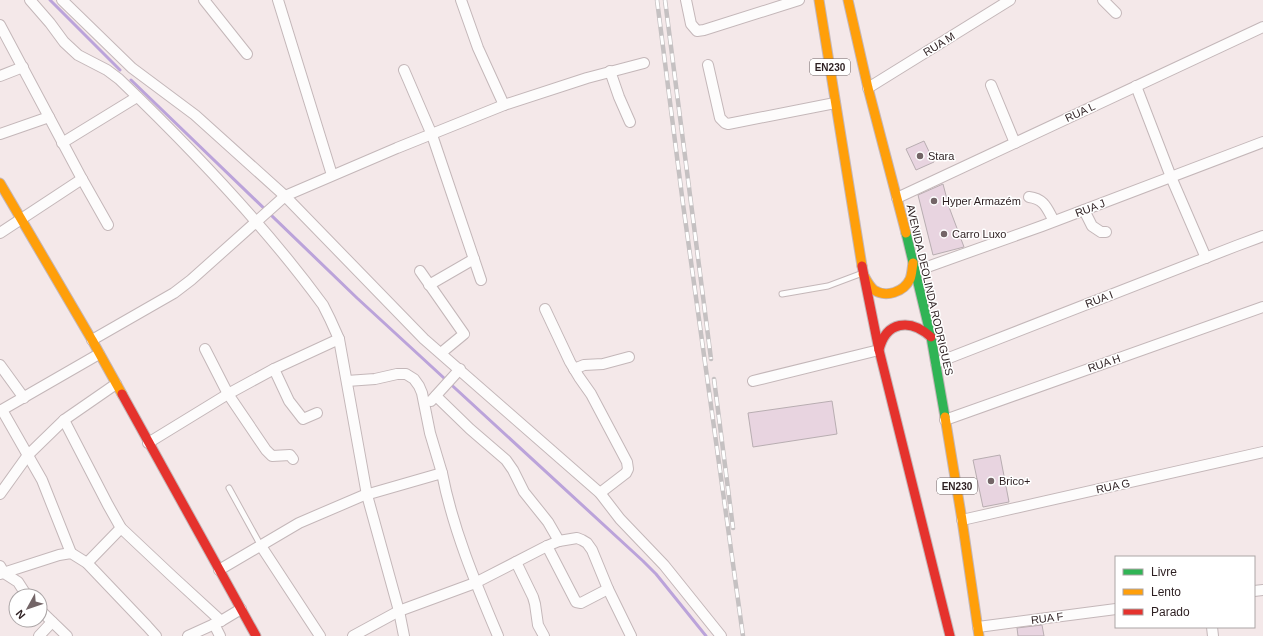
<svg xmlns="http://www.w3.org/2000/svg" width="1263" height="636" viewBox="0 0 1263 636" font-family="Arial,sans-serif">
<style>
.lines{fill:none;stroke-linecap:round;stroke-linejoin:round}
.stream{stroke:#bba3da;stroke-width:3}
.building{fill:#e8d4e0;stroke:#b8adb1}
.lane-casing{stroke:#c4b7b9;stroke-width:7}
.street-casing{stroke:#c4b7b9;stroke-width:12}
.fast-casing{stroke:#c4b7b9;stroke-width:11}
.slow-casing{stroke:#c4b7b9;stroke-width:11}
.jam-casing{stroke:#c4b7b9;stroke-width:11}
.lane{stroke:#fdfcfc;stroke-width:5}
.street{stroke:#fdfcfc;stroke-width:10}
.fast{stroke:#30b455;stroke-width:9}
.slow{stroke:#ff9f0a;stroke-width:9}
.jam{stroke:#e5322d;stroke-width:9}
.rail-casing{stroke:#c5c1c2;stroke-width:4.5}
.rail{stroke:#fff;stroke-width:3;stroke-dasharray:9;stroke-linecap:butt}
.poi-dot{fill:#736567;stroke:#fff;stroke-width:1.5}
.labels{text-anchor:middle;stroke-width:3;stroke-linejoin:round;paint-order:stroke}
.shield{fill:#fff;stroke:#6c6264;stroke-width:1}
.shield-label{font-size:10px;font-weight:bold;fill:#2d1f21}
.street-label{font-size:11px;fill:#2d1f21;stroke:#fff}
.poi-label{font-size:11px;fill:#2d1f21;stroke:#fff;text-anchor:start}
</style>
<rect width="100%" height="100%" fill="#f4e8e9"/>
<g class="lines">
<g class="stream">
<polyline points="50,0 120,70"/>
<polyline points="131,80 357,298 643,561 656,574 706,636"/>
</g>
</g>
<g class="building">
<polygon points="924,141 934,162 916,170 906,149"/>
<polygon points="943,184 949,207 964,247 933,255 918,195"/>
<polygon points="832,401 837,434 753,447 748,413"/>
<polygon points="1000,455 1009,502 983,507 973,460"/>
<polygon points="1042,625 1044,636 1018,636 1017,628"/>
</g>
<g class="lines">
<g class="lane-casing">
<g id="lane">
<polyline points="782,294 828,286 860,274"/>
<polyline points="229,488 261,546"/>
</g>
</g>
<g class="street-casing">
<g id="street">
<path d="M30,0L50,23L64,42L78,55L107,70L119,79C192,149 263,223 323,305L330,319L339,339L367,495L399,611L404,636"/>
<polyline points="62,0 132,68 195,115 285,196 424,339 600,493 620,519 664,565 721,636"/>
<polyline points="204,0 247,54"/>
<polyline points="278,0 332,175"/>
<polyline points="461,0 478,48 504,105"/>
<polyline points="686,0 691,24 697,31 704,30 799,0"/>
<polyline points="1103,0 1116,13"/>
<polyline points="0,25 82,179 108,225"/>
<polyline points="708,65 720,118 725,123 728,124 835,103"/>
<polyline points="404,70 432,135 481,280"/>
<polyline points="610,71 619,97 630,122"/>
<polyline points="0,76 23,67"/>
<polyline points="991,85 1015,143"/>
<polyline points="1136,86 1171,177 1206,258"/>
<polyline points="868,88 1010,0"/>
<polyline points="0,134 49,117"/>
<polyline points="62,143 137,97"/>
<path d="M1029,197C1045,199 1047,209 1054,221"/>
<polyline points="897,198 1263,27"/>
<polyline points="1084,210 1092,226 1101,232 1106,232"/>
<polyline points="0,233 82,179"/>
<polyline points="420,271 464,334 441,353"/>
<polyline points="916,271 1042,226 1263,142"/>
<polyline points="429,285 474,259"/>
<polyline points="545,309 570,362 579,377 591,394 627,462 628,469 626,473 600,493"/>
<polyline points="92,340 174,293 191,280 285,196 397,148 504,105 587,78 644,63"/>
<polyline points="205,349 228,394 266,450 272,456 290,455 293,459"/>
<polyline points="936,363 1236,246 1263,236"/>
<polyline points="0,365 24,398"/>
<polyline points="274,369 289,401 303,419 317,413"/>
<polyline points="574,369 584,365 603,364 629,357"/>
<polyline points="347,381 375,379 397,374 406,374 414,379 419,386 422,393 430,433 442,473"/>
<polyline points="753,381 879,350"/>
<polyline points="436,396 470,429 506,460 513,470 524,492 548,522 559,541"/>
<polyline points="431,401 460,369"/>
<polyline points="2,410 42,480 71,553"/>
<polyline points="0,411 99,354"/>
<polyline points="64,420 108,505 121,528 172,576 221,621"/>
<polyline points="945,420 1263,307"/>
<polyline points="148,443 228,394 274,369 339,339"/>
<polyline points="0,494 28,455 64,420 116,384"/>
<polyline points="962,520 1263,452"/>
<polyline points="261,546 320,636"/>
<polyline points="547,546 576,602 581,603 608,589"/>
<polyline points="516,562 533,597 535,604 538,625 544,636"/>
<polyline points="87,563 121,528"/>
<polyline points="0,566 4,573 18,582 27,596"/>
<path d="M219,570L299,523L362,496L442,473C453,530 476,584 498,636"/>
<polyline points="0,574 59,555 71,553 87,563 147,626 156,636"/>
<polyline points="1254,591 1263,590"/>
<polyline points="40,610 67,636"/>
<polyline points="214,624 220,636"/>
<polyline points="978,627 1116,609"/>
<polyline points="1212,627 1213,636"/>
<polyline points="39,636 52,622"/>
<polyline points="188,636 221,621 241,609"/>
<polyline points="353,636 399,611 475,583 547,546 559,541 577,538 582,540 587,543 592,550 608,589 631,636"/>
</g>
</g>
<g class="fast-casing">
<polyline id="fast" points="906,233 931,337 945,417"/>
</g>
<g class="slow-casing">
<g id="slow">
<polyline points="819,0 862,266"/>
<polyline points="848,0 868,88 906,233"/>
<polyline points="0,183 92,340 122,394"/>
<path d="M863,274C866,279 869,286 874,290C886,298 904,292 910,279C912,274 912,268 913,263"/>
<polyline points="945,417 962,520 979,636"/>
</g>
</g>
<g class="jam-casing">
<g id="jam">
<polyline points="862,266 879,350 950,636"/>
<path d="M879,350C886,321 910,318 931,337"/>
<polyline points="122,394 256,636"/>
</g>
</g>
<use href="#lane" class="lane"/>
<use href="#street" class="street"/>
<use href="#fast" class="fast"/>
<use href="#slow" class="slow"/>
<use href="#jam" class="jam"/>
<g class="rail-casing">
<g id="rail">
<polyline points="657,0 683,204 743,636"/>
<polyline points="665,0 711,359"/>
<polyline points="714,379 733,528"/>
</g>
</g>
<use href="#rail" class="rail"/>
</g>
<g class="poi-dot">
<circle cx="920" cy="156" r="4"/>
<circle cx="934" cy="201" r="4"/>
<circle cx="944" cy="234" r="4"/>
<circle cx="991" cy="481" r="4"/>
</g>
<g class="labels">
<g class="shield">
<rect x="810" y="59" width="40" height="16" rx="3"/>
<rect x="937" y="478" width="40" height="16" rx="3"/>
</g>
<g class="shield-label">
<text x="830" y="71">EN230</text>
<text x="957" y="490">EN230</text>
</g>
<g class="street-label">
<text transform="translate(939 44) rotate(-32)" y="4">RUA M</text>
<text transform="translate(1080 112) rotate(-25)" y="4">RUA L</text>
<text transform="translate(1090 208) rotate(-21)" y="4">RUA J</text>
<text transform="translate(930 290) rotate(77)" y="4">AVENIDA DEOLINDA RODRIGUES</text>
<text transform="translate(1099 299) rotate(-21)" y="4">RUA I</text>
<text transform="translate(1104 363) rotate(-19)" y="4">RUA H</text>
<text transform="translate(1113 486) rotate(-12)" y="4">RUA G</text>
<text transform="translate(1047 618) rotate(-7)" y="4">RUA F</text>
</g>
<g class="poi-label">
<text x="928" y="160">Stara</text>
<text x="942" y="205">Hyper Armazém</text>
<text x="952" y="238">Carro Luxo</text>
<text x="999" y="485">Brico+</text>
</g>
</g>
<rect x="1115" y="556" width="140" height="72" fill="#ffffff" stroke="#aba5a6"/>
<rect x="1123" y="569" width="20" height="6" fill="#30b455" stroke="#aba5a6"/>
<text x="1151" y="576" font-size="12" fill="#2d1f21">Livre</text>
<rect x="1123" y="589" width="20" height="6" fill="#ff9f0a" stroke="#aba5a6"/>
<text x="1151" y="596" font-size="12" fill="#2d1f21">Lento</text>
<rect x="1123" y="609" width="20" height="6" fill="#e5322d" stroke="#aba5a6"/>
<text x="1151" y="616" font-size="12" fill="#2d1f21">Parado</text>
<g transform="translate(28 608) rotate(230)"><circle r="19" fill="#ffffff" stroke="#aba5a6"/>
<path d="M0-3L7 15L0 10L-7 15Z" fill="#736567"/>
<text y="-6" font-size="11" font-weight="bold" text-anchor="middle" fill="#2d1f21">N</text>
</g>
</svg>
